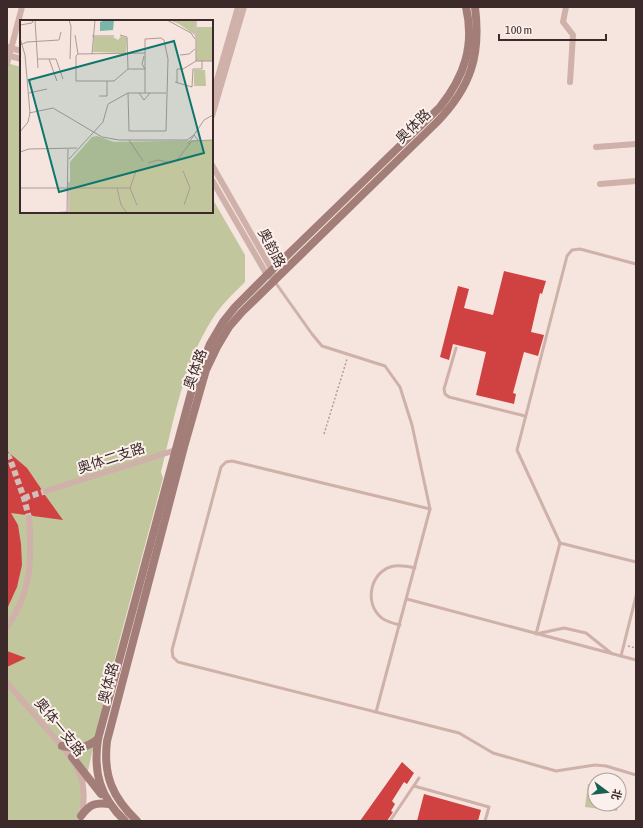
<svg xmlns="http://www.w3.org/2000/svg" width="643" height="828" viewBox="0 0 643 828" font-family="'Asap Condensed','Noto Sans SC',sans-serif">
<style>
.green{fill:#c2c69c}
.building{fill:#d04142}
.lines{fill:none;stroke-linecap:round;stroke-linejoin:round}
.street-tunnel{stroke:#d0c0ba;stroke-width:6;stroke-dasharray:6 3;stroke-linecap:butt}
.path{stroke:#bb9a93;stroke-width:1.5;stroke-dasharray:2 2;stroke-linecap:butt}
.lane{stroke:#cfb1a9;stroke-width:3}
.street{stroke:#cfb1a9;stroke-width:6}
.secondary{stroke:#a37e79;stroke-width:8}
.labels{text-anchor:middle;stroke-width:4;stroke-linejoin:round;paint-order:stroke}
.street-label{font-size:14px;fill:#3b2a29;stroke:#fcf0ec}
.inset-road{fill:none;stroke:#ab9a96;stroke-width:1}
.view{fill:#0f766e;fill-opacity:0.15;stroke:#0f766e;stroke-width:2}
.inset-edge{fill:none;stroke:#3b2a29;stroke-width:2}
</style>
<rect width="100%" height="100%" fill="#f5e5de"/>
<g class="green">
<path d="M7,63L21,67V212H212V198L245,255V282C234,293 221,305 213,318C183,364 174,420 161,472L163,478L119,642L97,730L77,821H7Z"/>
<polygon points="588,784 595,785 595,804 618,804 617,811 585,807"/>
</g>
<g class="building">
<polygon points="504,271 546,281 542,294 540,293 531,332 544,335 538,356 524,352 513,393 516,394 514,404 476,395 486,352 453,344 449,360 440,357 458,286 469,289 464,308 493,315"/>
<polygon points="7,451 27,468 42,490 43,494 45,495 63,520 33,516 29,514 26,515 11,513 18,525 21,544 22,565 17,587 7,609"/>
<polygon points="7,651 26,658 7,667"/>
<polygon points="402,762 414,773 407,784 404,782 392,801 395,804 391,811 393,812 387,821 360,821"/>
<polygon points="424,794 481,810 478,821 417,821"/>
</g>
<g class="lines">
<g class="street-tunnel">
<polyline points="7,454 10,459 24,498 29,518"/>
<polyline points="24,498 46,491"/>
</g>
<g class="path">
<polyline points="324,434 347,359"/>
<polyline points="628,646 636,648"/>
</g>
<g class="lane">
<polyline points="275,282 312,334 322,346 385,366 400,387 412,425 430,509 376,712"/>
<polyline points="456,348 444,389 445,394 449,397 525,416"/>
<polyline points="430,509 232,461 226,462 221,467 172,650 173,657 178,662 459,733 493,753 556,771 595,765 606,766 636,775"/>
<polyline points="560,543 517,450 567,256 572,250 580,249 636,264"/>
<polyline points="407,599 636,660"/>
<path d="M400,625C395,624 389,622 385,620C364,608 368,575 390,567C398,564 407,566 415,568"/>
<polyline points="611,653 586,633 564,628 536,634 560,543 636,562"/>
<polyline points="621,656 636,596"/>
<polyline points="414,786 489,807 485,821"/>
<polyline points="390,821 419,778"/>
</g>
<g class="street">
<polyline points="566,7 563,22 573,35 570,82"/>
<polyline points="7,47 21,51"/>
<polyline points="7,55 21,59"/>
<polyline points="7,64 22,7"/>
<polyline points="212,97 238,7"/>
<polyline points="212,116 244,7"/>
<polyline points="596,147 636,144"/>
<polyline points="212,165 272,270 274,280"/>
<polyline points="212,180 267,275 269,276"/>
<polyline points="600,184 636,181"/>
<polyline points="46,491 179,449"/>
<path d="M7,627C32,592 32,558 29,518"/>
<path d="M7,683C20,698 34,714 47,729C74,760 92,777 80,821"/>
</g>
<g class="secondary">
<path d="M62,746C78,749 85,749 98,739"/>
<polyline points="72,757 101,794"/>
<path d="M81,816C90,804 95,802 110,804"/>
<path d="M125,821C100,797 93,773 98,739L191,393L210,344L223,322L235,307L272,270L440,107C464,77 475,46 466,7"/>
<path d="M137,821C112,797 103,775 107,741L184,447L206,370L217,347L229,327L242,312L437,122C471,87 481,55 475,7"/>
</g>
</g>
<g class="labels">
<g class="street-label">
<text transform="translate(413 126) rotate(-44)" y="5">奥体路</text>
<text transform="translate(272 248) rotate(62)" y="5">奥韵路</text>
<text transform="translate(195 369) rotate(-70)" y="5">奥体路</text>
<text transform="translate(111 458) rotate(-18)" y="5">奥体二支路</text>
<text transform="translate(108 683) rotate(-75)" y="5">奥体路</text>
<text transform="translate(60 727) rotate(51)" y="5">奥体一支路</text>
</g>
</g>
<g transform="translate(20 20)">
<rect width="193" height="193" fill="#f5e5de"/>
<path d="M149,0L175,1V15L159,4ZM177,7H193V41H176ZM101,16L107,18L106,33L73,32L74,17H93L98,20ZM174,50H185L186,66H174ZM77,116L94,122L193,120V193H50V142L72,117Z" fill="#c2c69c"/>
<path d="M85,0H94L93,10L80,11V2Z" fill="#7ab5a9"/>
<path class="inset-road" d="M15,0L18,48M49,0L51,6L50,39M147,0L171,13L175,19M176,0V41H193M0,5L12,3L13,0M55,15L58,34L56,36V61H94L108,49M100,15L107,17L108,49H125L122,44L124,36M72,16H94M0,18L5,35L10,93L8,102L0,112M0,25L7,22L39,20L41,12M58,34L125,33M72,34L75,0M160,35L169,34L175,29M18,39H36L43,59M29,39L37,61M155,62L172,67L173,49H182V41M157,63V49H163L176,41M9,73L27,69M108,73L109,111H146L148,39L144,20L141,18L125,19V73M119,73L124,80L130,73M79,76H87V61M9,93L33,88L82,117L99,120H167L174,115L184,100L193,95M109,120L123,141M168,124L174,115L178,120M0,132L9,129L57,128M49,139L83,102L88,84L108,73H146M157,140L172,121L193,120M128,143L138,140L151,143M116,151L110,168L117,185M163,151L170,168L164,185M0,168H110M97,168L101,185L107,193M28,193L47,192M47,193L48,129M49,193V162"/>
<path class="view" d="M154,21L184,133L39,172L9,60Z"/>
<rect width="193" height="193" class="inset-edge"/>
</g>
<rect width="643" height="828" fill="none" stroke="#3b2a29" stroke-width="16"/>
<g transform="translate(607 792) rotate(105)"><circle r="19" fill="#fcf0ec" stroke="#afa19e"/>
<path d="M0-3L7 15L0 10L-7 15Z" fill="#1a6154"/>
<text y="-6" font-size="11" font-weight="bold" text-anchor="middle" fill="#3b2a29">北</text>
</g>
<path d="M499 34v6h107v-6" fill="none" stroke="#3b2a29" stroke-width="2"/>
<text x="505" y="34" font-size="12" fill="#3b2a29" stroke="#fcf0ec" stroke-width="3" paint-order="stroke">100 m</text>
</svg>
